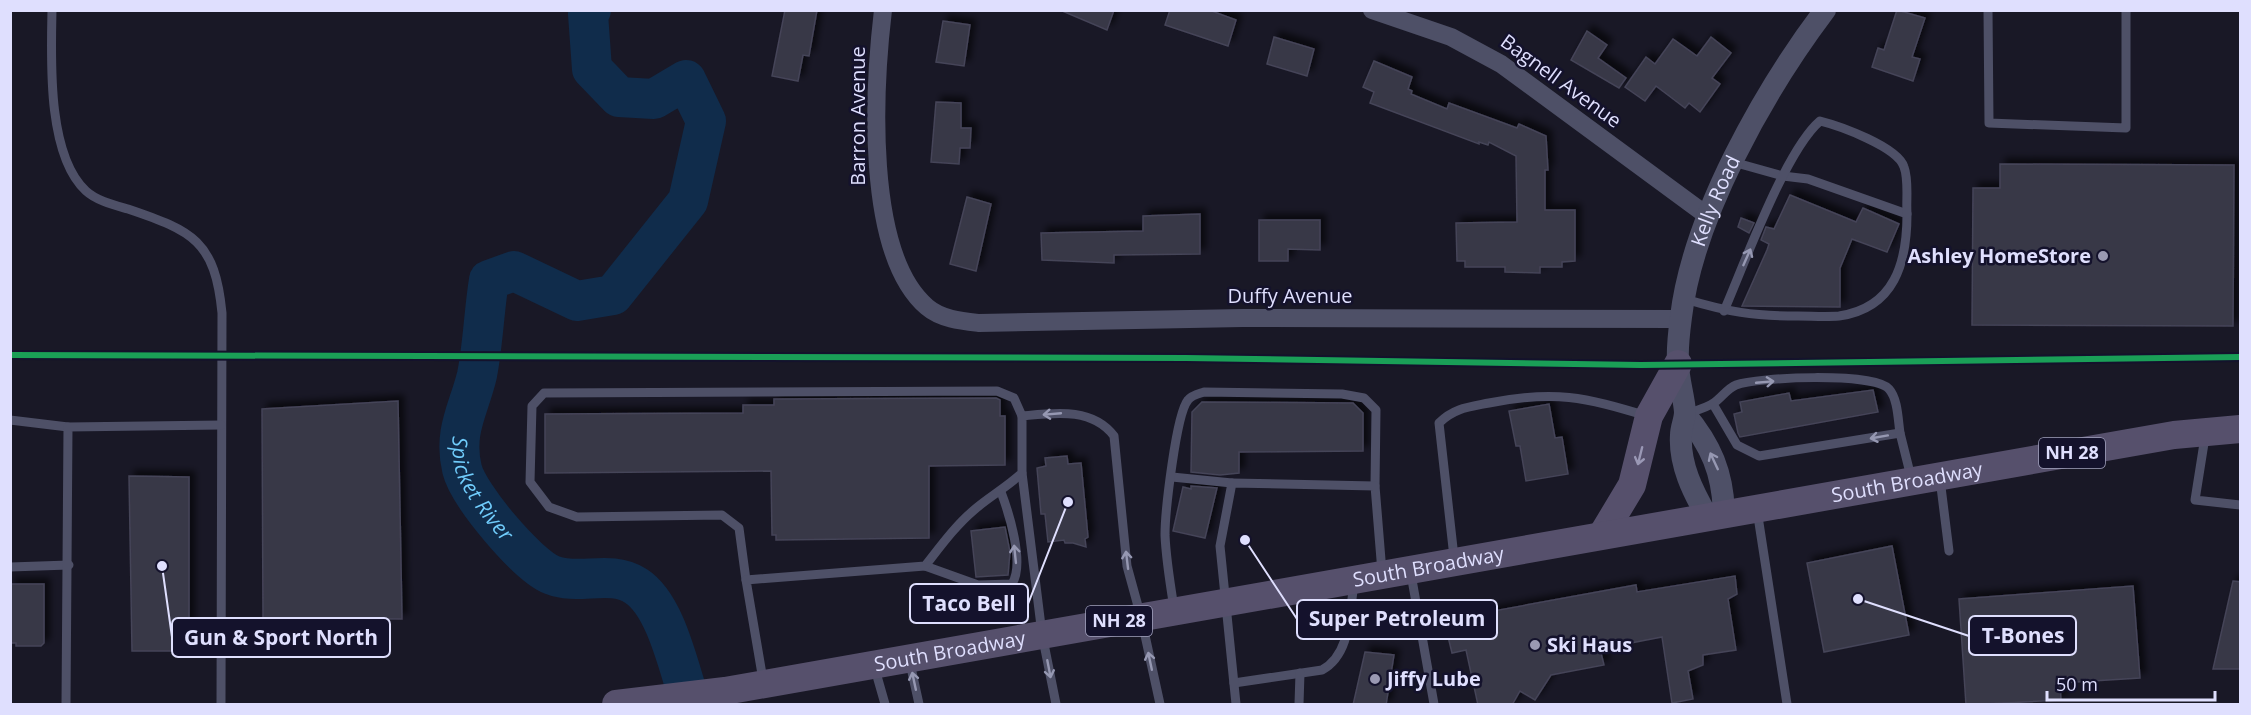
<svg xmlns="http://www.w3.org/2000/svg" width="2251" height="715" viewBox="0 0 2251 715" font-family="'Open Sans',sans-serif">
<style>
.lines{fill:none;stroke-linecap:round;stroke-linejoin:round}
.river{stroke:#102c4b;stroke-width:40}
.building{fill:#383747;stroke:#454458;stroke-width:1.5;filter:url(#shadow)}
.service{stroke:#4e5067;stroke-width:9}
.minor{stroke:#4e5067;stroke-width:18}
.tertiary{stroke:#4e5067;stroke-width:22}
.primary{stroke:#56506c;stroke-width:28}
.cycleway-casing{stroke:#14122c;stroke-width:10}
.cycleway{stroke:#1a9f57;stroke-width:6}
.oneway{stroke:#9698b2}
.oneway2{stroke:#9a98b5}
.poi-dot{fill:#9a99b2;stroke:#14122c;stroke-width:2}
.labels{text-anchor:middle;stroke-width:5;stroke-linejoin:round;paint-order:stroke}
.shield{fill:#14122c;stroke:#a2a2bf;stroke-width:1.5}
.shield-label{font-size:18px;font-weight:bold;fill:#dfdffe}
.street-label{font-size:20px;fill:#dfdffe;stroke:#14122c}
.poi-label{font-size:20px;font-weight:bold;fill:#dfdffe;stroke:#14122c;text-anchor:start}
.water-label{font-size:21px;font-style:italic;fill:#70ccfb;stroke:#14122c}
.leader{fill:none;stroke:#dfdffe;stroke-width:2}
.callout-dot{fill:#dfdffe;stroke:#14122c;stroke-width:2}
.callout{fill:#14122c;stroke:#dfdffe;stroke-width:2}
.callout-label{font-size:21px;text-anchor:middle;font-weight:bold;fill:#dfdffe}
</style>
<defs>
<filter id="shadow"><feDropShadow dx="5.5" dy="-5.5" stdDeviation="3" flood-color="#0009"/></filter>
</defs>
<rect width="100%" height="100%" fill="#191826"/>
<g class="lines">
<path class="river" id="s1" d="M591,10L588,14L592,69L619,97L654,99L686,80L706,121L688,201L613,295L577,301L514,271L489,280C484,311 483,345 477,375C469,409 453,431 462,469C468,495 527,565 552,575C579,586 610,569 636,586C667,606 679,671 691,704"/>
</g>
<g class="building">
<polygon points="785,10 817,10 809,56 803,55 798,81 772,76"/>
<polygon points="1060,10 1114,10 1107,30"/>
<polygon points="1170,10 1209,10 1236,20 1228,46 1165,25"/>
<polygon points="1897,10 1925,18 1912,57 1920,59 1913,81 1872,67 1878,48 1884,50"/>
<polygon points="943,21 970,25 964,66 936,62"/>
<polygon points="1587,31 1607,45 1598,58 1626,78 1619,88 1571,60"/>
<polygon points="1274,37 1314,49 1307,76 1267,64"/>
<polygon points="1711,37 1731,53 1712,78 1720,84 1700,112 1689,103 1685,108 1656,86 1645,101 1625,87 1646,57 1655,64 1673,39 1697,56"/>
<polygon points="1374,61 1412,77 1408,89 1412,91 1411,94 1447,109 1449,103 1517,128 1519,124 1546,136 1548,170 1545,170 1545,210 1575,210 1575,261 1562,262 1562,267 1540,267 1540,273 1505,272 1505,267 1465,267 1465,261 1457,261 1456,223 1517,222 1516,156 1489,142 1488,145 1479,142 1479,144 1370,103 1374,92 1363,87"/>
<polygon points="936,102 961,103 961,128 971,128 970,148 960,148 959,164 931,162"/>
<polygon points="2000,164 2234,165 2233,326 1972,325 1973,188 2000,188"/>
<polygon points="1790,195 1856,222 1863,208 1899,224 1887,252 1852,239 1840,268 1840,307 1742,306 1767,250 1769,244 1761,240 1766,227 1774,229"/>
<polygon points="967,197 991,204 976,271 950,264"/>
<polygon points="1200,214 1200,254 1114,255 1114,263 1042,260 1041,233 1143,231 1143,216"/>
<polygon points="1741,218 1754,223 1749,233 1738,227"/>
<polygon points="1259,220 1320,220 1320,250 1288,249 1288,261 1259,261"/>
<polygon points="1873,390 1878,412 1740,437 1738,433 1734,414 1742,412 1740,402 1789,393 1791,401"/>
<polygon points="996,398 1000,400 1000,416 1005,416 1005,465 929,466 929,538 776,540 776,535 772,535 771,471 545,473 545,414 743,413 743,405 774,405 774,399"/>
<polygon points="398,401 402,619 263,618 262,409"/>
<polygon points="1202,402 1353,403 1363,413 1363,451 1239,452 1239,473 1220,475 1191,472 1192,412"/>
<polygon points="1549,404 1555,438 1562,437 1568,474 1526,481 1520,446 1516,446 1509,411"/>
<polygon points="1067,456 1068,464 1081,463 1088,537 1085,539 1086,547 1073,543 1065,543 1064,540 1048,542 1045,514 1041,514 1037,468 1046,466 1045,458"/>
<polygon points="129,476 189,477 189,651 132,651"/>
<polygon points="1191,486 1217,488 1205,538 1173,531 1183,487 1191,489"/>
<polygon points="1005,527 1010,552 1008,575 976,577 971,531"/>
<polygon points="1892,546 1909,635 1824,652 1807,563"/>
<polygon points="1735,576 1737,594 1728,599 1736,650 1703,655 1703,665 1688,671 1693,699 1672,703 1662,637 1600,649 1604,665 1551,675 1535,700 1520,691 1512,705 1478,705 1466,650 1452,653 1444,620 1636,585 1637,592"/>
<polygon points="2233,581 2241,582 2241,669 2213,669"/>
<polygon points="10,584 44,584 44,643 41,646 16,646 16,643 10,643"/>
<polygon points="2133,586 2140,678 2060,683 2061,700 1966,705 1959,599"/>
<polygon points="1365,652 1394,655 1386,705 1353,705"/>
</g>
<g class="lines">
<g class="service">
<path d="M52,10C51,60 47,155 86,191C97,201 114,205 128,209C193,231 215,241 222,313L221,704"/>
<polyline points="1988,10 1989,123 2126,128 2126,10"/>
<path d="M1685,299C1728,312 1753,316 1798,316C1811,316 1826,317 1839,316C1895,308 1907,262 1907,214L1808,179L1783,176L1733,162"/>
<path d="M1724,311C1744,265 1785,151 1820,121C1840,126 1898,147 1904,167C1909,180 1906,199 1907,214"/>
<path d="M1685,414C1695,411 1707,408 1715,402C1722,397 1728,388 1736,385C1757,377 1874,372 1889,389C1898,399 1898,420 1900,433L1759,456L1737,445L1713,404"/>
<polyline points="10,420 68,427"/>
<polyline points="1900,433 1911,477"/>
<polyline points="2205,437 2195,500 2240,505"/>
<polyline points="1022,473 1042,634 1056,704"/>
<polyline points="1172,477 1232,483"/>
<polyline points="1940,479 1949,551"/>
<polyline points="1757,510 1787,704"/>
<path d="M1454,557L1439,423C1454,408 1469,407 1489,403C1555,390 1584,397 1647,416"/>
<path d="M925,566L978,585L1012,584C1025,564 1009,513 1001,492"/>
<polyline points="10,567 69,565"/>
<polyline points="1411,574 1434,704"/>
<polyline points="746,580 739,528 722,515 577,517 549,507 530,482 532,406 544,393 997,391 1014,398 1022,416"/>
<path d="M1174,608C1170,583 1166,559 1165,535C1165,513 1176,414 1188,400C1192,395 1198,394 1204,392L1342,394L1364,398L1376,410L1375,486"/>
<polyline points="910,663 919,704"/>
<polyline points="875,669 885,704"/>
<path d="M763,680L746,580L925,566C940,547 955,526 974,510C989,497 1007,487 1022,473V416C1054,413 1092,407 1114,436L1127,566L1141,617L1160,704"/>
<path d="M1234,683L1322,670C1351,654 1349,614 1354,584"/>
<polyline points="66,704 68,427 221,425"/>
<polyline points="1236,704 1220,546 1232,483 1375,486 1382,572"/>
<polyline points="1299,704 1300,673"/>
</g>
<g class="minor">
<path d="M883,10C874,86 864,253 927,307C941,319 961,321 979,323L1243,318L1680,319"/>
<polyline points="1372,10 1451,37 1501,64 1709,217"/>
</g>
<g class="tertiary">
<path d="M1685,414C1711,445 1723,473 1724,514"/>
<path id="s2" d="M1707,516C1693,492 1679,464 1681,435C1681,427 1685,420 1685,412C1684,396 1678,379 1678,363C1677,348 1679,332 1681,317C1693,216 1764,91 1825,10"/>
</g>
<g class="primary">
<polyline points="1602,535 1632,485 1649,416 1678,364"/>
<path id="s3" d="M616,704L725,691L2174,435L2240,429"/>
</g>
<g class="cycleway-casing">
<polyline id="cycleway" points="10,355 1186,358 1641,365 2240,357"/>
</g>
<use href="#cycleway" class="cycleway"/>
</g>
<defs><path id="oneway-shaft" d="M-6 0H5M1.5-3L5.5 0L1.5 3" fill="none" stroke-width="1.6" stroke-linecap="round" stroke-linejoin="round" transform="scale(1.5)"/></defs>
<g class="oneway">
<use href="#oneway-shaft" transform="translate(1747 257) rotate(-66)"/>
<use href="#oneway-shaft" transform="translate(1765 382) rotate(-5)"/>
<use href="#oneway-shaft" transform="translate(1052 414) rotate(175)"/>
<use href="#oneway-shaft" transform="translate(1879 437) rotate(170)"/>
<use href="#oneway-shaft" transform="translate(1714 461) rotate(-115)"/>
<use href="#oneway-shaft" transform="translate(1015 554) rotate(-96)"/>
<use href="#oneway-shaft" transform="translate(1127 560) rotate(-97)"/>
<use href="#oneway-shaft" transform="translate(1150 661) rotate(-102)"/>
<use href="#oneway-shaft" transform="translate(1049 669) rotate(79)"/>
<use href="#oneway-shaft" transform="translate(914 681) rotate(-102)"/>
</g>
<use class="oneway2" href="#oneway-shaft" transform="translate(1640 456) rotate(104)"/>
<g class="poi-dot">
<circle cx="2103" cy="256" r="6"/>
<circle cx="1535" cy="645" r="6"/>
<circle cx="1375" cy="679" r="6"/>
</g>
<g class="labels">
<g class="shield">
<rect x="2039" y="438" width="66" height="30" rx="4.5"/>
<rect x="1086" y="606" width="66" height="30" rx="4.5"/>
</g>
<g class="shield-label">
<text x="2072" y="459">NH 28</text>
<text x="1119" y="627">NH 28</text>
</g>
<g class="street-label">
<text transform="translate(1561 81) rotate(36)" y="7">Bagnell Avenue</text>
<text transform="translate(858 116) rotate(-90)" y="7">Barron Avenue</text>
<text dy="7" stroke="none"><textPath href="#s2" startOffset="327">Kelly Road</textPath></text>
<text x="1290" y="303">Duffy Avenue</text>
<text dy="7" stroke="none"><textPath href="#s3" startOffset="1310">South Broadway</textPath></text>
<text dy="7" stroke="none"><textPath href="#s3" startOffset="824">South Broadway</textPath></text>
<text dy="7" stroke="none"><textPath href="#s3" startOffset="338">South Broadway</textPath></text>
</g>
<g class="poi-label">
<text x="2091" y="263" text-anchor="end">Ashley HomeStore</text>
<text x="1547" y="652">Ski Haus</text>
<text x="1387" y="686">Jiffy Lube</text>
</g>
<g class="water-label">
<text dy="7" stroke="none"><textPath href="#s1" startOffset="770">Spicket River</textPath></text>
</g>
</g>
<path class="leader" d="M1068 502L1028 604M1245 540L1297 619M1858 599L1969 636M162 566L172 637"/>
<g class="callout-dot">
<circle cx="1068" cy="502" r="6"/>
<circle cx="1245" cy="540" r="6"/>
<circle cx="1858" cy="599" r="6"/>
<circle cx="162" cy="566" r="6"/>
</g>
<g class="callout">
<rect x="910" y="584" width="118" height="39" rx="6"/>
<rect x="1297" y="600" width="200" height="39" rx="6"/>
<rect x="1969" y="616" width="107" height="39" rx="6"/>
<rect x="172" y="618" width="218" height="39" rx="6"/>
</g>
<g class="callout-label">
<text x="969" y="611">Taco Bell</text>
<text x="1397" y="626">Super Petroleum</text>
<text x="2023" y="643">T-Bones</text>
<text x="281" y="645">Gun &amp; Sport North</text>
</g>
<rect width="2251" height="715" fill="none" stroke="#dfdffe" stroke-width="24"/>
<path d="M2047 691v9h168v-9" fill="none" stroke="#dfdffe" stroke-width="3"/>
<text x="2056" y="691" font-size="18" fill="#dfdffe" stroke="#14122c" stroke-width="4.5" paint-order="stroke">50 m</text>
</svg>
